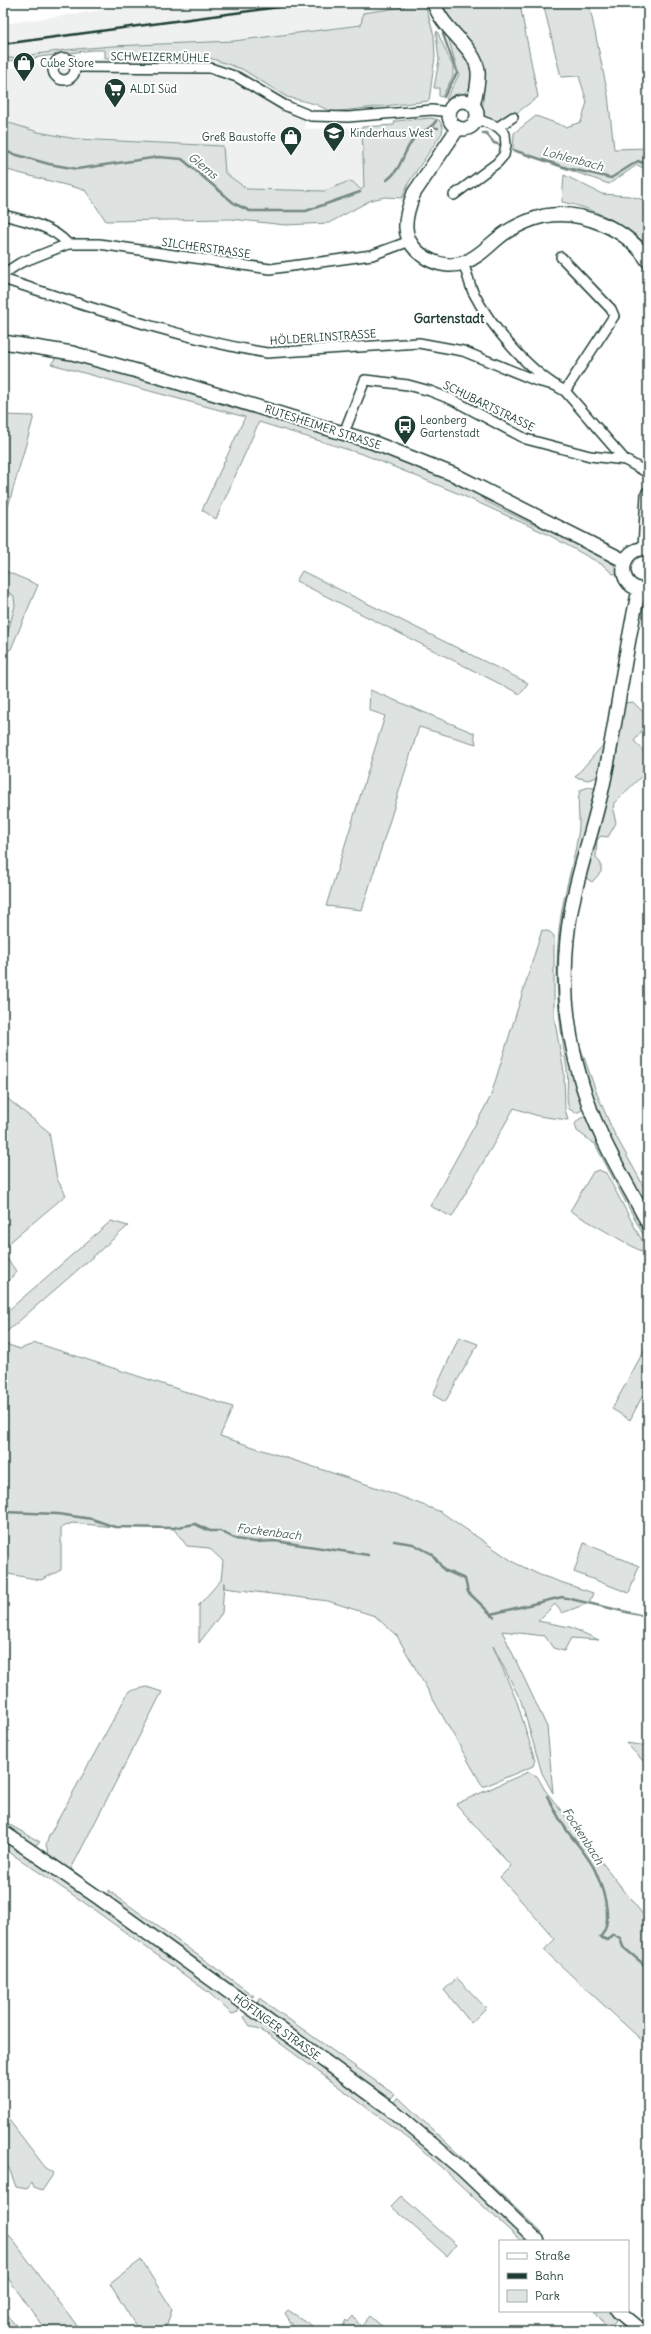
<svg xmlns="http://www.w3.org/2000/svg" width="651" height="2334" viewBox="0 0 651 2334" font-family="Delius,sans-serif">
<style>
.built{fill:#eef1f0}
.green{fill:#dee3e2;stroke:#7e908b}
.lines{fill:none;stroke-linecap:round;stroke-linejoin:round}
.stream{stroke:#758883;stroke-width:2.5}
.street-casing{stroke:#1f3d34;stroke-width:12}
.secondary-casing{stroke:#1f3d34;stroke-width:16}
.street{stroke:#fff;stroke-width:9}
.secondary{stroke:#fff;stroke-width:13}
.rail{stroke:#1f3d34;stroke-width:2.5}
.labels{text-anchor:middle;stroke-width:4;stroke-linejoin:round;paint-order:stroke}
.street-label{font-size:11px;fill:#1f3d34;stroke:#fff}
.poi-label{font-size:11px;fill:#1f3d34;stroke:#fff;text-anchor:start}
.water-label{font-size:12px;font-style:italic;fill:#4a625b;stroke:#fff}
.quarter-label{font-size:13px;font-weight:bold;fill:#1f3d34;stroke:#fff}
</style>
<rect width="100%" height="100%" fill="#fff"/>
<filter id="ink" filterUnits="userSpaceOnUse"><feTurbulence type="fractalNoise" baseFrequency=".025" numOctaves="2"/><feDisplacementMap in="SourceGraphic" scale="8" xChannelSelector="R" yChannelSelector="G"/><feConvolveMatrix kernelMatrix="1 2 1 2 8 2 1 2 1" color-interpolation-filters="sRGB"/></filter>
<g filter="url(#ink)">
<g class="built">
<polygon points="128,3 404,3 405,7 363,13 361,25 234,41 113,46 65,50 3,59 3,24 110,9"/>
<polygon points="105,58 210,58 242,69 287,97 305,121 305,129 362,127 364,188 361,190 353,182 349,181 325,191 247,189 225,173 223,147 76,139 38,132 3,121 3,69 45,62"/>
<polygon points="3,589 14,596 15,606 6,639 3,642"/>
</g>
<g class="green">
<polygon points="404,3 425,3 434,36 435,57 429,101 332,112 315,104 287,97 242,69 210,58 105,58 105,50 92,50 3,62 3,59 65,50 113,46 234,41 361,25 363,13 404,7"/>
<polygon points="442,3 535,3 520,5 538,97 498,127 477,119 483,104 485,70 473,44 451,21"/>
<polygon points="543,3 589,3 608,95 614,149 648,148 648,170 637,165 609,184 513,150 514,133 536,116 566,127 581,122 587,102 579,76 561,77"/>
<polygon points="437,31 453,67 453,76 442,97 439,96 439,88 434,88 439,60 436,34"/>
<path d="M448,37C461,47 484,73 468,90C464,95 454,97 448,100L446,99L459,75Z"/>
<polygon points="431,118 439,120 443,127 442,133 409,182 402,198 385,197 371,200 329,223 285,225 231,219 106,221 85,190 3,169 3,121 38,132 76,139 223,146 225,173 247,189 325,191 349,181 353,182 361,190 364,187 362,127 394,125 395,121"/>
<path d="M564,175L602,194L630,196L648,201V239L644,242C619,222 594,208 562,202Z"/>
<polygon points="58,355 105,366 340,436 478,492 485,496 485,501 534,525 537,520 605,559 614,565 619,573 613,574 603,565 547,534 457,493 365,455 259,422 216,519 202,510 245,417 51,364"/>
<polygon points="3,415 34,416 3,524"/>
<polygon points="3,570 38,585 11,649 3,653 3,643 6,639 15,606 14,596 3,589"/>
<polygon points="302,571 528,683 520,694 296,581"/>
<polygon points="370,690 474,733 476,744 419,727 362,910 326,906 385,716 369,710"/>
<path d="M633,702L648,717V723L634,741C644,749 648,758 648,770L614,803L613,810L616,823L608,837L601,836L597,840L596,857L601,864V872L592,882L583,876L625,703Z"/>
<polygon points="604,744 597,777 588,780 575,777"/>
<path d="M589,787L597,789L562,947L583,1104L582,1110L576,1113L569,1109C565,1098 569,1083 567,1070C559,1023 554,978 559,931C562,898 573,867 578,835C581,820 576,804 580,790Z"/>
<polygon points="542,930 550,932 554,936 554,1017 564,1072 565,1109 568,1120 538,1116 514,1108 452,1217 430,1206 490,1098"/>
<polygon points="580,1046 597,1094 613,1131 648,1194 648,1213 594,1105 578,1049"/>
<polygon points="3,1095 49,1132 57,1179 66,1195 3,1248"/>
<polygon points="583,1117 589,1120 648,1232 648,1244 595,1144 577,1131 575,1124 578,1120"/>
<polygon points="599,1170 606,1173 647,1250 644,1253 570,1211 593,1172"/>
<polygon points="111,1221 128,1226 3,1335 3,1315"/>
<polygon points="3,1254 17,1272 3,1286"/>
<polygon points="459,1337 478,1344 445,1402 433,1395"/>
<polygon points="3,1343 20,1349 36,1343 233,1407 220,1436 384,1490 441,1512 515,1563 540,1575 593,1593 589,1603 562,1613 555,1604 538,1621 570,1627 599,1640 571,1638 564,1651 553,1648 545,1636 502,1631 547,1727 553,1793 542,1773 521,1701 493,1646 517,1702 535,1760 533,1766 483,1787 397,1636 375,1616 328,1601 224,1588 224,1582 222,1613 199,1643 199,1605 221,1580 223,1561 209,1548 187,1546 173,1528 115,1527 72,1523 61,1528 61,1570 41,1580 3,1573"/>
<polygon points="648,1343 648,1385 630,1420 612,1409"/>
<polygon points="584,1543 639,1566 629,1593 574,1572"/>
<polygon points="147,1687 162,1692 71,1869 97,1888 93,1888 49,1856 46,1845 49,1836 129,1691"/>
<polygon points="626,1743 648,1746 648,1766"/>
<polygon points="528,1772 537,1776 545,1790 648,1921 648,2046 544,1950 555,1939 500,1877 511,1866 456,1804"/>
<polygon points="3,1821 40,1842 35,1845 3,1825"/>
<polygon points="3,1838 239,2005 238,2012 232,2014 208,1992 82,1901 3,1848"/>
<polygon points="108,1890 254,1996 244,1998 108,1898"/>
<polygon points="457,1978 486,2008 471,2023 444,1990"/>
<polygon points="259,1998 395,2095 391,2099 383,2098 257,2006"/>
<polygon points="247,2013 251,2013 417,2135 531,2241 521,2241 417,2145 269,2035 250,2026 244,2017"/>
<polygon points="398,2097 541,2232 537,2234 395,2107 394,2102"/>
<polygon points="9,2120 45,2167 54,2173 42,2191 34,2188 32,2183 27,2189 16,2187 9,2168 3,2165 3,2130"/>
<polygon points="401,2196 456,2245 447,2256 391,2206"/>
<polygon points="3,2227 4,2228 81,2331 46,2331 3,2271"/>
<polygon points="141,2260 172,2309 165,2331 139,2331 110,2284"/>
<polygon points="288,2310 320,2331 296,2331 285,2313"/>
<polygon points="3,2311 21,2331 3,2331"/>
<polygon points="595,2311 609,2311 616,2321 613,2325 605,2325"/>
<polygon points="353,2316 361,2327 370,2316 384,2328 382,2331 345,2331 342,2328 346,2320 348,2322"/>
</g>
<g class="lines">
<g class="stream">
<polyline points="443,34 457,73 444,97"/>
<polyline points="432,128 438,128"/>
<polyline points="483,133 486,133 494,143 501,145"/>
<polyline points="513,150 567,168 611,178 638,161 648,165"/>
<polyline points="3,151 49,164 77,169 159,157 182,159 235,204 250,211 306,211 360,192"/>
<path d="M387,180C401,170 402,155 412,141C418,132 430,131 436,121"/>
<polyline points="3,1512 58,1514 92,1519 115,1527 173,1528 195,1524 210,1531 220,1531 236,1539 255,1542 275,1541 368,1555"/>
<polyline points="394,1541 413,1544 432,1554 444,1570 465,1579 468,1592 494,1617"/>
<polyline points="491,1614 562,1597 648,1617"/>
<path d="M547,1796C553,1807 559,1819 566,1829C576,1844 591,1858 597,1875C604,1892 614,1923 600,1937L607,1940L613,1934L620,1938L623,1947L648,1968"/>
</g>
<g class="street-casing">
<g id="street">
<circle cx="64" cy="69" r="11"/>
<polyline points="75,67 210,68 237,77 284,105 311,116 348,117 432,110 450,112"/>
<polyline points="498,127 513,117"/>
<polyline points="454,195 497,163 504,155 506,145 505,134 498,127 477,119"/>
<path d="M3,215C24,220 54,227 68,244"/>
<polyline points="561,257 611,309 614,316 565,391"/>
<path d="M463,263C467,272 469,283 473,292C491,327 530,373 565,391L625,460"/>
<polyline points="3,274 20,263 68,244 99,244 270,269 372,255 410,241"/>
<path d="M3,279C90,307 177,338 267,353L419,343L463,351L537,381L553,385"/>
<polyline points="347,425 365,380 408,385 430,391 453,400 526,439 590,456 625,460 648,473"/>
</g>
</g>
<g class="secondary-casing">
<g id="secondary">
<path d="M434,3C442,30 475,46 478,71C479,82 476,94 473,105"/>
<circle cx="463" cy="115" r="14"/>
<path d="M458,128L414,193C410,203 405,216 406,228C408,254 440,271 463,263C481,257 493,240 508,231C520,224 531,219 544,216C581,209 628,229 648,261"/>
<polyline points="3,342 72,353 166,379 372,442 455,475 625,561"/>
<polyline points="645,548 648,494"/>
<path d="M639,590C624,654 617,720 603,785C592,836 572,887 567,939C561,997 571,1057 591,1111C606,1150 629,1187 648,1223"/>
<path d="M646,590C614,590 618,545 648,549"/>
<polyline points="3,1832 99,1898 388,2107 464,2171 537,2241"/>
<polyline points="618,2311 642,2331"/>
</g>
</g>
<use href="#street" class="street"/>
<use href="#secondary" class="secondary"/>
<polyline class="rail" points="3,44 309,3"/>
</g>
</g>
<defs>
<g id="shop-pin" transform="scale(1.15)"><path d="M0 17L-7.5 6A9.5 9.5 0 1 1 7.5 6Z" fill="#1f3d34" stroke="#fff"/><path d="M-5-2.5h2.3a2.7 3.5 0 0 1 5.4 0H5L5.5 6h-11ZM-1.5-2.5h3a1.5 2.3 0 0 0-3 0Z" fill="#fff"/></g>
<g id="supermarket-pin" transform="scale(1.15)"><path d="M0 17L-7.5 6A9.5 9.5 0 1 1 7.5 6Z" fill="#1f3d34" stroke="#fff"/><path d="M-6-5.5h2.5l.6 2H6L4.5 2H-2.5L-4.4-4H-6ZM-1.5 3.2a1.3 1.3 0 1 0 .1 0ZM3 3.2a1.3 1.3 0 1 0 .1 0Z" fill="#fff"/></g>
<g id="school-pin" transform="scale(1.15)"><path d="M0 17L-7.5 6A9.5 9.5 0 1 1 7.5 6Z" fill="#1f3d34" stroke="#fff"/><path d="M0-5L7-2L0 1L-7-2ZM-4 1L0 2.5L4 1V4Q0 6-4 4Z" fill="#fff"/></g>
<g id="bus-pin" transform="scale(1.15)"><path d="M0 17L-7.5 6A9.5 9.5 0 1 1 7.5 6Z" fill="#1f3d34" stroke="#fff"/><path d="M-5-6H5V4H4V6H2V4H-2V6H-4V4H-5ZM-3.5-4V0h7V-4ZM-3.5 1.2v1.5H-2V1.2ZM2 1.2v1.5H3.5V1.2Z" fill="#fff"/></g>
</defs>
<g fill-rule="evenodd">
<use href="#shop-pin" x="24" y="63"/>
<use href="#supermarket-pin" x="115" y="89"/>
<use href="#school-pin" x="334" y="133"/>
<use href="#shop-pin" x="291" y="137"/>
<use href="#bus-pin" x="405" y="426"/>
</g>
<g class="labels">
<g class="street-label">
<text transform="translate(160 57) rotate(1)" y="4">SCHWEIZERMÜHLE</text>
<text transform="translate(206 248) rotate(8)" y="4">SILCHERSTRASSE</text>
<text transform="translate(323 337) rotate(-4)" y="4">HÖLDERLINSTRASSE</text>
<text transform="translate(489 406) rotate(26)" y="4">SCHUBARTSTRASSE</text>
<text transform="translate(323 427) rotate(18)" y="4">RUTESHEIMER STRASSE</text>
<text transform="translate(277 2027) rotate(36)" y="4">HÖFINGER STRASSE</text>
</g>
<g class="poi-label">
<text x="40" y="67">Cube Store</text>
<text x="130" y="93">ALDI Süd</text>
<text x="350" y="137">Kinderhaus West</text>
<text x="276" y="141" text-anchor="end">Greß Baustoffe</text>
<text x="420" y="424">Leonberg<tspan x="420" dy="13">Gartenstadt</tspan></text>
</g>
<g class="water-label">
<text transform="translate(573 159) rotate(15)" y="4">Lohlenbach</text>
<text transform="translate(203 166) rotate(39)" y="4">Glems</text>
<text transform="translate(269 1532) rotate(7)" y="4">Fockenbach</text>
<text transform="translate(583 1836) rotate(57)" y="4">Fockenbach</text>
</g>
<g class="quarter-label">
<text x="449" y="323">Gartenstadt</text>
</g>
</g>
<rect width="651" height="2334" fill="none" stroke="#fff" stroke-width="16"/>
<rect x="8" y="8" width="635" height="2318" fill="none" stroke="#1f3d34" stroke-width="1.5" filter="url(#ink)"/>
<rect x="499" y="2240" width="130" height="72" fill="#ffffff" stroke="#a5b1ae"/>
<rect x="507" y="2253" width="20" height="6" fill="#ffffff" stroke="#a5b1ae"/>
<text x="535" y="2260" font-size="12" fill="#1f3d34">Straße</text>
<rect x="507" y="2273" width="20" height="6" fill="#1f3d34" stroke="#a5b1ae"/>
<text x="535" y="2280" font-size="12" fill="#1f3d34">Bahn</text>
<rect x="507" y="2290" width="20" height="12" fill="#dee3e2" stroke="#a5b1ae"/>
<text x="535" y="2300" font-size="12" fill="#1f3d34">Park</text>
</svg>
